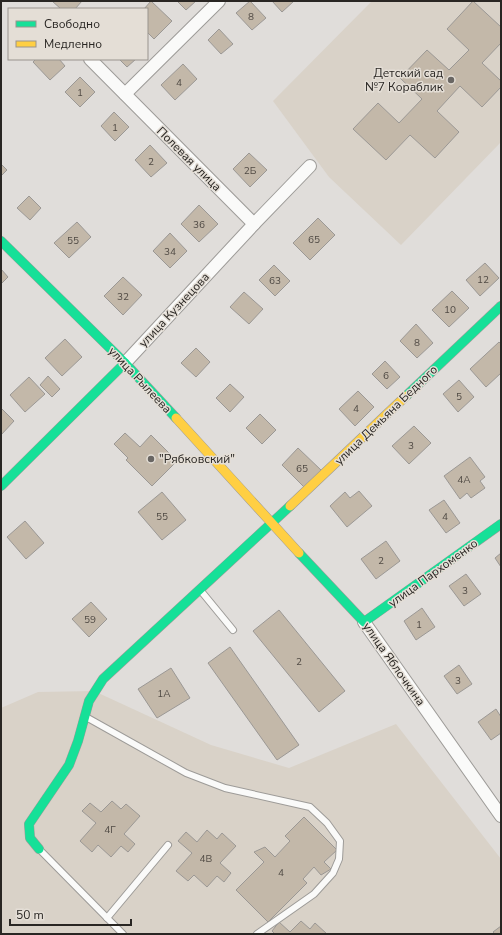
<svg xmlns="http://www.w3.org/2000/svg" width="502" height="935" viewBox="0 0 502 935" font-family="'Nunito Sans',sans-serif">
<style>
.built{fill:#d9d2c8}
.building{fill:#c3b8a9;stroke:#9b9895}
.lines{fill:none;stroke-linecap:round;stroke-linejoin:round}
.lane-casing{stroke:#9d9b98;stroke-width:8}
.street-casing{stroke:#9d9b98;stroke-width:14}
.fast-casing{stroke:#9d9b98;stroke-width:10}
.slow-casing{stroke:#9d9b98;stroke-width:10}
.lane{stroke:#fafaf9;stroke-width:6}
.street{stroke:#fafaf9;stroke-width:12}
.fast{stroke:#16e098;stroke-width:9}
.slow{stroke:#ffcf43;stroke-width:9}
.poi-dot{fill:#696663;stroke:#e4ded6;stroke-width:1.5}
.labels{text-anchor:middle;stroke-width:3;stroke-linejoin:round;paint-order:stroke}
.number-label{font-size:10px;fill:#504a44}
.poi-label{font-size:12px;fill:#292623;stroke:#e4ded6;text-anchor:end}
.street-label{font-size:12px;fill:#292623;stroke:#e4ded6}
</style>
<rect width="100%" height="100%" fill="#e0ddda"/>
<g class="built">
<polygon points="372,1 501,1 501,142 401,245 329,177 273,101"/>
<polygon points="94,691 211,745 289,768 396,724 501,859 501,934 1,934 1,708 38,692"/>
</g>
<g class="building">
<polygon points="52,1 82,1 75,9 61,9"/>
<polygon points="151,1 172,21 154,39 147,32 147,9 144,9"/>
<polygon points="177,1 196,1 186,10"/>
<polygon points="250,1 266,18 252,30 236,13"/>
<polygon points="272,1 294,1 282,12"/>
<polygon points="473,1 501,27 501,43 482,63 501,81 501,87 482,107 460,86 437,111 459,132 435,158 410,135 386,160 353,129 378,103 399,123 422,99 400,78 427,50 449,70 469,50 447,29"/>
<polygon points="219,29 233,44 221,54 208,40"/>
<polygon points="36,59 59,59 65,66 50,80 33,62"/>
<polygon points="119,59 136,59 127,67"/>
<polygon points="183,64 197,79 175,100 161,85"/>
<polygon points="80,77 95,92 80,107 65,92"/>
<polygon points="114,112 129,127 115,141 101,126"/>
<polygon points="150,145 167,163 151,177 135,160"/>
<polygon points="249,153 267,170 250,187 233,169"/>
<polygon points="1,164 7,170 1,176"/>
<polygon points="29,196 41,208 30,220 17,208"/>
<polygon points="199,205 218,224 199,242 181,224"/>
<polygon points="318,218 335,235 310,260 293,243"/>
<polygon points="77,222 91,237 69,258 54,243"/>
<polygon points="170,233 187,251 170,268 153,251"/>
<polygon points="485,263 499,278 480,296 466,280"/>
<polygon points="274,265 290,281 275,296 259,280"/>
<polygon points="1,269 8,277 1,284"/>
<polygon points="123,277 142,295 123,315 104,296"/>
<polygon points="452,291 469,308 449,327 432,310"/>
<polygon points="244,292 263,309 249,324 230,307"/>
<polygon points="416,324 433,343 417,358 400,341"/>
<polygon points="65,339 82,357 62,376 45,358"/>
<polygon points="499,342 501,344 501,373 486,387 470,369"/>
<polygon points="196,348 210,362 196,377 181,363"/>
<polygon points="385,361 400,377 387,389 372,374"/>
<polygon points="48,376 60,389 52,397 40,385"/>
<polygon points="29,377 45,394 25,412 10,395"/>
<polygon points="459,380 474,397 458,412 443,394"/>
<polygon points="230,384 244,397 230,412 216,398"/>
<polygon points="358,391 374,407 355,426 339,409"/>
<polygon points="1,408 14,421 1,435"/>
<polygon points="260,414 276,430 262,444 246,428"/>
<polygon points="414,426 431,443 409,464 392,446"/>
<polygon points="125,433 140,447 151,435 177,461 152,486 126,460 128,458 114,444"/>
<polygon points="298,448 322,471 305,488 282,465"/>
<polygon points="470,457 485,477 480,481 485,488 471,498 467,493 460,499 444,476"/>
<polygon points="359,491 372,506 347,527 330,506 345,492 350,498"/>
<polygon points="162,492 186,520 162,540 138,512"/>
<polygon points="444,500 460,523 446,533 429,510"/>
<polygon points="25,521 44,543 26,559 7,537"/>
<polygon points="386,541 400,561 376,579 361,559"/>
<polygon points="501,553 501,567 495,558"/>
<polygon points="466,574 481,594 464,606 449,586"/>
<polygon points="91,602 107,619 89,637 72,619"/>
<polygon points="422,608 435,627 416,640 404,621"/>
<polygon points="279,610 345,691 319,712 253,631"/>
<polygon points="230,647 299,745 277,760 208,663"/>
<polygon points="459,665 472,684 457,694 444,676"/>
<polygon points="171,668 190,698 157,718 138,689"/>
<polygon points="496,709 501,717 501,733 491,740 478,722"/>
<polygon points="112,801 121,809 126,804 140,816 124,834 135,844 128,852 121,846 111,857 98,845 92,852 80,841 96,823 82,811 90,803 101,812"/>
<polygon points="304,817 337,850 324,862 331,869 321,875 314,867 303,879 307,883 268,922 236,890 264,862 254,852 265,847 275,857 290,841 285,836"/>
<polygon points="207,830 217,839 222,833 236,846 220,863 231,873 224,882 217,876 207,887 194,875 188,881 176,871 192,853 178,841 186,832 197,842"/>
<polygon points="301,921 310,929 315,923 327,934 275,934 272,931 279,922 290,932"/>
<polygon points="501,926 501,934 495,934 493,932"/>
</g>
<g class="lines">
<g class="lane-casing">
<g id="lane">
<polyline points="201,591 233,630"/>
<polyline points="86,717 186,773 225,788 310,807 327,823 340,841 339,859 333,873 314,894 257,934"/>
<polyline points="40,850 123,934"/>
<polyline points="107,918 168,845"/>
</g>
</g>
<g class="street-casing">
<g id="street">
<polyline points="90,59 254,224"/>
<polyline points="125,94 219,1"/>
<polyline points="125,363 254,224 310,166"/>
<polyline points="364,622 501,816"/>
</g>
</g>
<g class="fast-casing">
<g id="fast">
<polyline points="1,241 125,363 176,418"/>
<polyline points="406,396 501,306"/>
<polyline points="1,486 125,363"/>
<polyline points="299,553 364,622 501,524"/>
<polyline points="39,849 30,838 29,824 69,765 78,741 89,701 103,679 290,506"/>
</g>
</g>
<g class="slow-casing">
<g id="slow">
<polyline points="176,418 299,553"/>
<polyline points="290,506 406,396"/>
</g>
</g>
<use href="#lane" class="lane"/>
<use href="#street" class="street"/>
<use href="#fast" class="fast"/>
<use href="#slow" class="slow"/>
</g>
<g class="poi-dot">
<circle cx="451" cy="80" r="4"/>
<circle cx="151" cy="459" r="4"/>
</g>
<g class="labels">
<g class="number-label">
<text x="251" y="20">8</text>
<text x="179" y="86">4</text>
<text x="80" y="96">1</text>
<text x="115" y="131">1</text>
<text x="151" y="165">2</text>
<text x="250" y="174">2Б</text>
<text x="199" y="228">36</text>
<text x="314" y="243">65</text>
<text x="73" y="244">55</text>
<text x="170" y="255">34</text>
<text x="483" y="283">12</text>
<text x="275" y="284">63</text>
<text x="123" y="300">32</text>
<text x="450" y="313">10</text>
<text x="417" y="346">8</text>
<text x="386" y="379">6</text>
<text x="459" y="400">5</text>
<text x="356" y="412">4</text>
<text x="411" y="449">3</text>
<text x="302" y="472">65</text>
<text x="464" y="483">4А</text>
<text x="162" y="520">55</text>
<text x="445" y="520">4</text>
<text x="381" y="564">2</text>
<text x="465" y="594">3</text>
<text x="90" y="623">59</text>
<text x="419" y="628">1</text>
<text x="299" y="665">2</text>
<text x="458" y="684">3</text>
<text x="164" y="697">1А</text>
<text x="110" y="833">4Г</text>
<text x="206" y="862">4В</text>
<text x="281" y="876">4</text>
</g>
<g class="poi-label">
<text x="443" y="77">Детский сад<tspan x="443" dy="14">№7 Кораблик</tspan></text>
<text x="159" y="463" text-anchor="start">"Рябковский"</text>
</g>
<g class="street-label">
<text transform="translate(189 159) rotate(45)" y="4">Полевая улица</text>
<text transform="translate(174 310) rotate(-47)" y="4">улица Кузнецова</text>
<text transform="translate(140 380) rotate(47)" y="4">улица Рылеева</text>
<text transform="translate(386 415) rotate(-44)" y="4">улица Демьяна Бедного</text>
<text transform="translate(433 573) rotate(-36)" y="4">улица Пархоменко</text>
<text transform="translate(394 664) rotate(55)" y="4">улица Яблочкина</text>
</g>
</g>
<rect width="502" height="935" fill="none" stroke="#292623" stroke-width="4"/>
<rect x="8" y="8" width="140" height="52" fill="#e4ded6" stroke="#99948e"/>
<rect x="16" y="21" width="20" height="6" fill="#16e098" stroke="#99948e"/>
<text x="44" y="28" font-size="12" fill="#292623">Свободно</text>
<rect x="16" y="41" width="20" height="6" fill="#ffcf43" stroke="#99948e"/>
<text x="44" y="48" font-size="12" fill="#292623">Медленно</text>
<path d="M10 919v6h121v-6" fill="none" stroke="#292623" stroke-width="2"/>
<text x="16" y="919" font-size="12" fill="#292623" stroke="#e4ded6" stroke-width="3" paint-order="stroke">50 m</text>
</svg>
